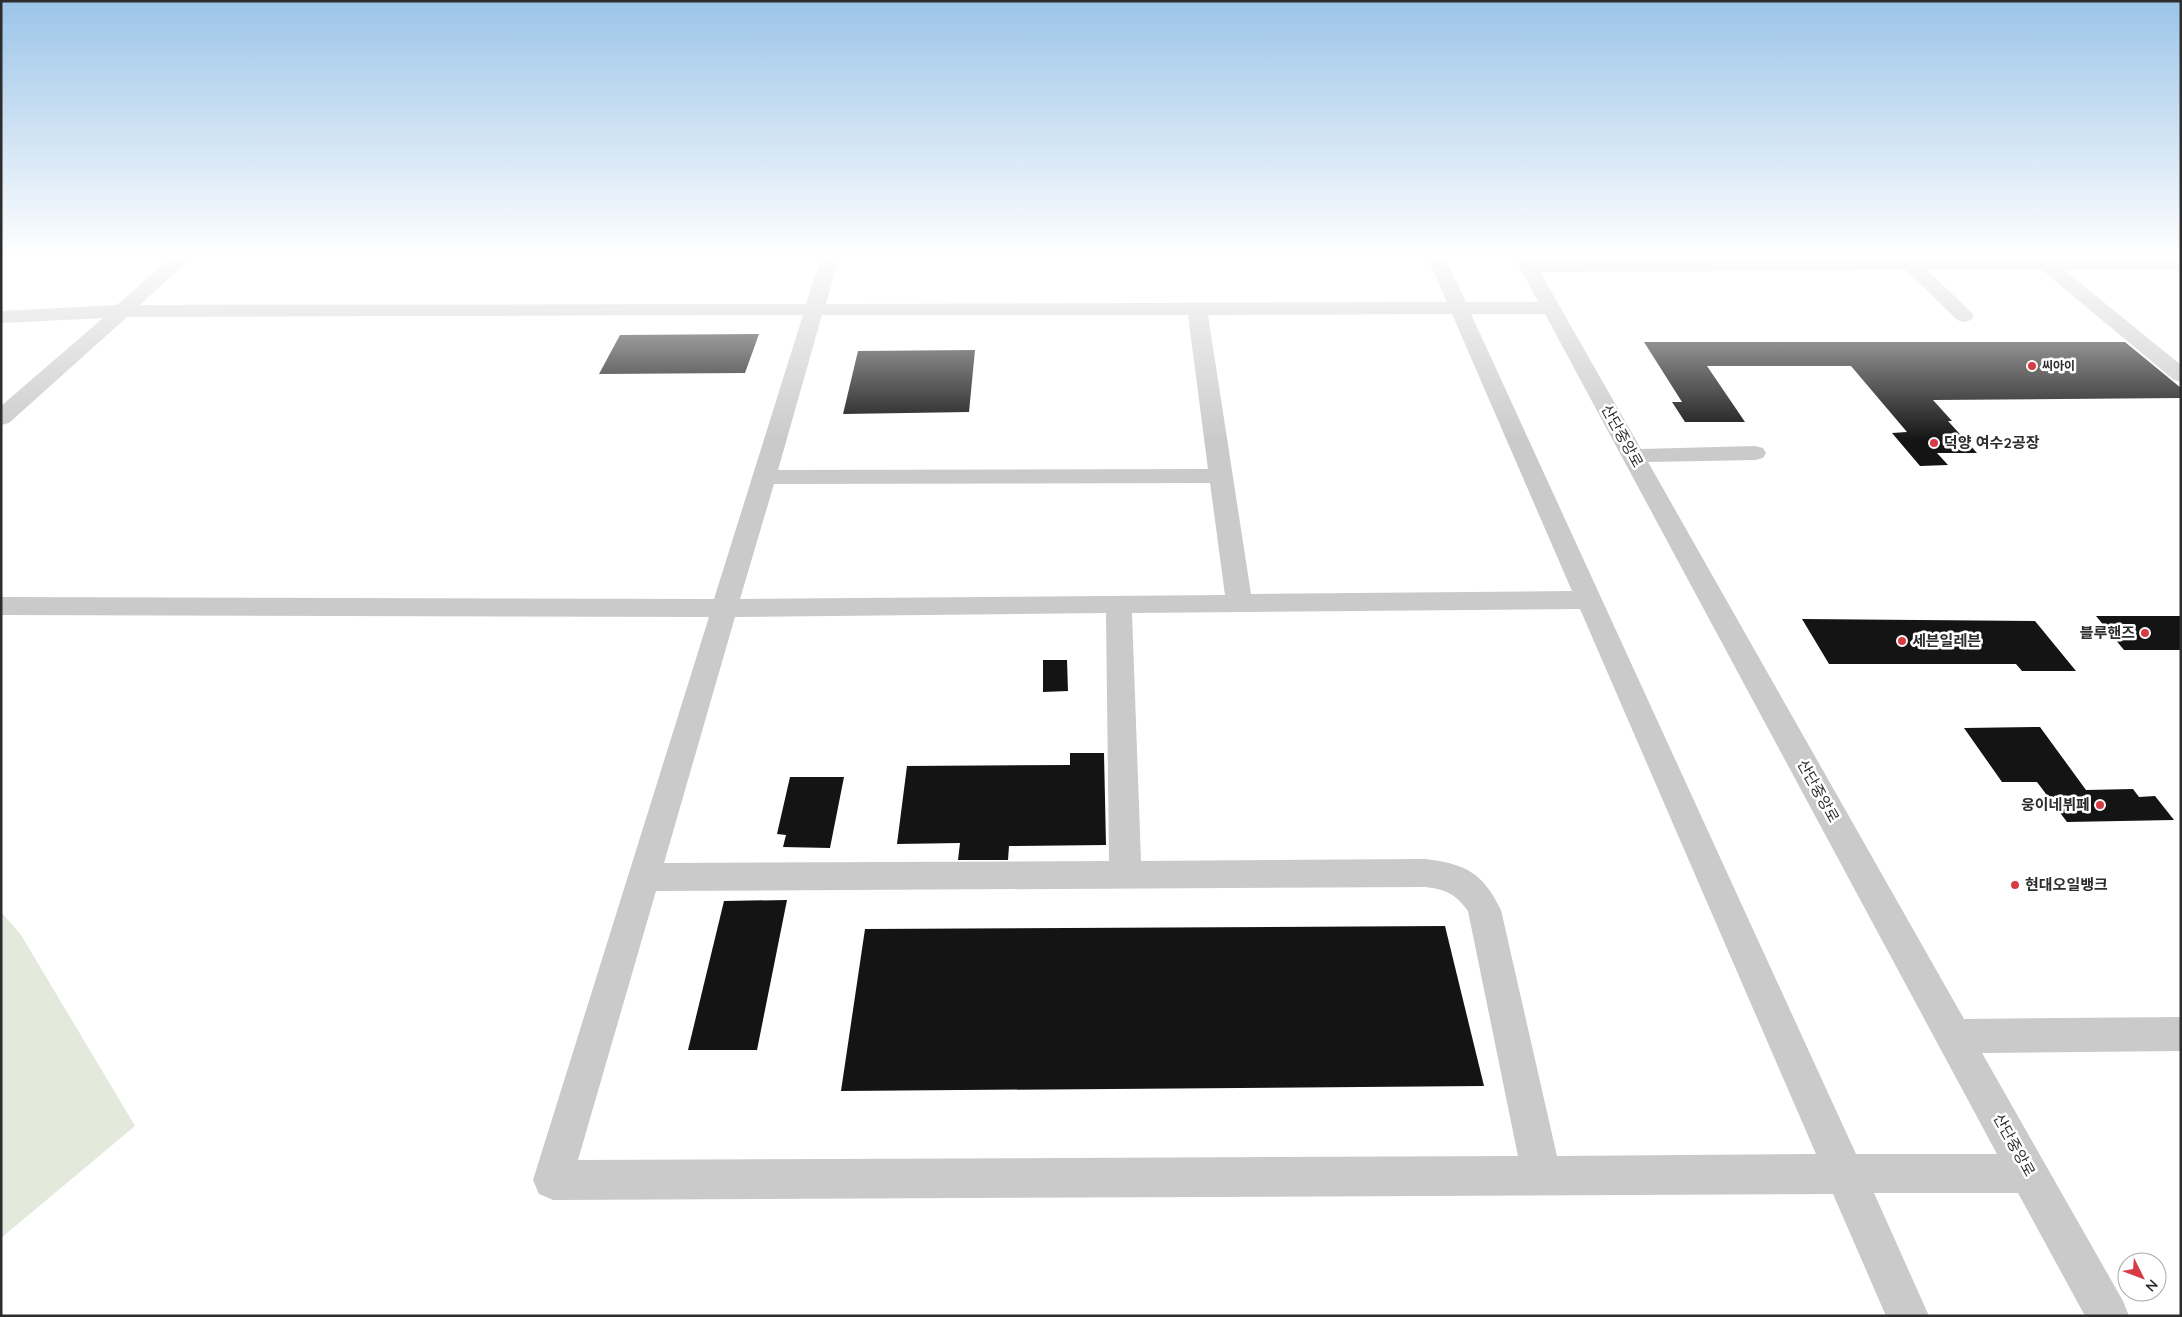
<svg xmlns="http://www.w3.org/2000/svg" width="2182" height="1317" viewBox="0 0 2182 1317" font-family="Quicksand,'Noto Sans KR',sans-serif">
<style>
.green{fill:#e3e9db}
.building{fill:#141414}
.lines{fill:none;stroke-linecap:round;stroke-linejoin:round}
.minor{fill:#cacaca;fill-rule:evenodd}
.poi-dot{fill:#d73c45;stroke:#fff;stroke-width:2}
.labels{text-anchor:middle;stroke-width:5;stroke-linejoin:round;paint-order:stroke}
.far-poi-label{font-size:12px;font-weight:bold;fill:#2d2d2d;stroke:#fff;text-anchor:start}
.street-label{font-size:15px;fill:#2d2d2d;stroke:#fff}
.poi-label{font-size:15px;font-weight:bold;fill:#2d2d2d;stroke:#fff;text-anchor:start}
</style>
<rect width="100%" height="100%" fill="#fff"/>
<polygon class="green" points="1,912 21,935 135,1126 1,1238"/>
<g class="building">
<polygon points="759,334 745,373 599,374 620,335"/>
<polygon points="1644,342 2125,342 2181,388 2181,398 1933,400 1952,421 1948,421 1977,453 1937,453 1948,465 1920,466 1892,433 1907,432 1851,366 1707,366 1745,422 1685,422 1672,402 1682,402"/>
<polygon points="975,350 969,412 843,414 858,351"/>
<polygon points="2096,616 2181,616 2181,650 2124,650"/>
<polygon points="1802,619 2035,621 2076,671 2022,671 2016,664 1829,664"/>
<polygon points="1043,660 1067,660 1068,691 1043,692"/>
<polygon points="2040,727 2086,790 2133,789 2139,797 2155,796 2174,820 2067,822 2037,782 2002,782 1964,728"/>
<polygon points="1070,753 1104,753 1106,845 1009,846 1008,860 958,860 960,843 897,844 907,766 1070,765"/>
<polygon points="790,777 844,777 830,848 783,847 786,835 777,834"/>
<polygon points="787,900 757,1050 688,1050 724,901"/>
<polygon points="1445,926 1484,1086 841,1091 865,929"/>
</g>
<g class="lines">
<path class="minor" d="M172,257H192L140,305L806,304L821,257H839L826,304L1447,302L1427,257H1445L1466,302H1538L1514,257H1532L1534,260L2181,258V270H2064L2181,365V382L2174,380L2042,270H1927L1971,312L1974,316L1971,320L1964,322L1957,320L1906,270L1540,272L1641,449L1755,446L1763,448L1766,453L1763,458L1755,460L1648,462L1964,1019L2181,1017V1051L1982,1053L2123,1301L2129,1316H2085L2018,1193H1874L1929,1316H1886L1833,1194L553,1200L539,1194L533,1180L709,617L1,615V597L714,599L803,315L127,317L9,423L1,425V406L103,318L1,323V311L117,305ZM1452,314L1572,591L1251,594L1208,315ZM1471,314H1545L1997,1154H1856ZM822,315H1188L1208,469L778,470ZM1210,483L1225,595L740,599L774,484ZM1580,609L1816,1154L1557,1156L1501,910C1482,872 1466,864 1425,859L1141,861L1132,613ZM1106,613L1109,861L664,863L735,617ZM1425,887C1445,889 1456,894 1468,911L1518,1156L578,1160L656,891Z"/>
</g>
<linearGradient id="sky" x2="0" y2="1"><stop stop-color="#9bc4e8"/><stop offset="0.58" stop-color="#fff"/><stop offset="1" stop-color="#fff" stop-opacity="0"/></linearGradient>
<rect width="2182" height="441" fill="url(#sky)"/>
<g class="poi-dot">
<circle cx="2032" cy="366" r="5"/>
<circle cx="1934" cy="443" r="5"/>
<circle cx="2145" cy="633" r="5"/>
<circle cx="1902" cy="641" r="5"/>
<circle cx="2100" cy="805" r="5"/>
<circle cx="2015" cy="885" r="5"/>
</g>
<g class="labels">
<g class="far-poi-label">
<text x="2042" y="370">씨아이</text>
</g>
<g class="street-label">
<text transform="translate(1622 436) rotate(61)" y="5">산단중앙로</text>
<text transform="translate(1818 791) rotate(61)" y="5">산단중앙로</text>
<text transform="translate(2014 1145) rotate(61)" y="5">산단중앙로</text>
</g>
<g class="poi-label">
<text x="1944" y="448">덕양 여수2공장</text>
<text x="2135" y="638" text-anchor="end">블루핸즈</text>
<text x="1912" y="646">세븐일레븐</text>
<text x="2090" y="810" text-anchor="end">웅이네뷔페</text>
<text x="2025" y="890">현대오일뱅크</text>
</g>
</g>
<rect width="2182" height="1317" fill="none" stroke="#2d2d2d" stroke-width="5"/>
<g transform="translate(2142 1277) rotate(132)"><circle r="24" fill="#ffffff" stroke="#ababab"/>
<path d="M0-4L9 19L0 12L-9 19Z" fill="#d73c45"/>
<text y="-8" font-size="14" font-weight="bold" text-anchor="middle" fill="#2d2d2d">N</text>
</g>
</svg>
